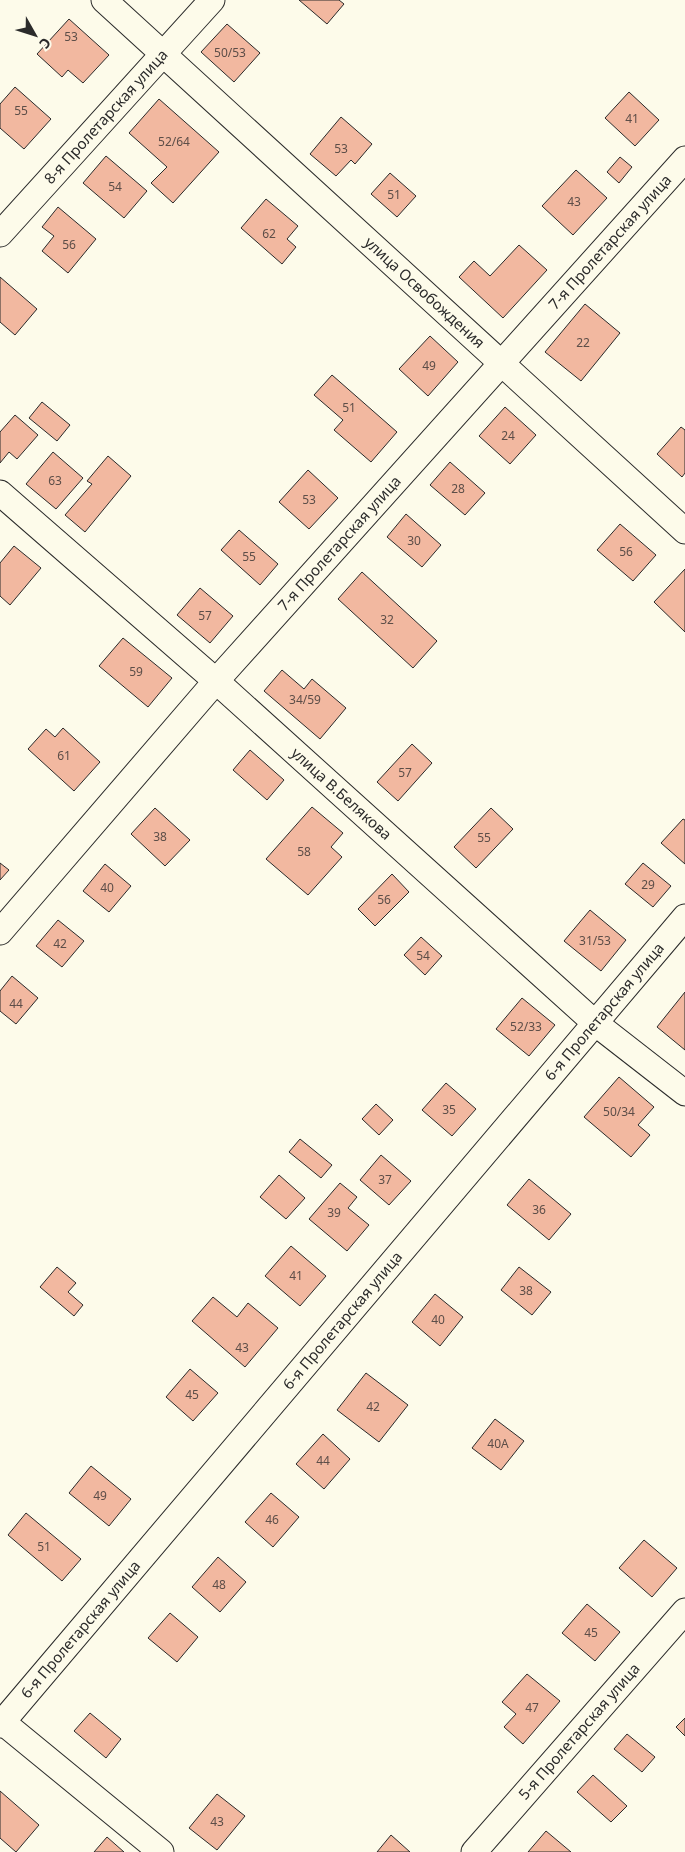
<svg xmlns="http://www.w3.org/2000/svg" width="685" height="1852" viewBox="0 0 685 1852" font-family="'Noto Sans',sans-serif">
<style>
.building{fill:#f2b8a0;stroke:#2b2b2b}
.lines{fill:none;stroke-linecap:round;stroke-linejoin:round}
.minor-casing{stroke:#2b2b2b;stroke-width:27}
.minor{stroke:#fdfbea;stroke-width:25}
.labels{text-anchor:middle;stroke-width:4;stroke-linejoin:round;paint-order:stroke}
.number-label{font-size:12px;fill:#5d4e48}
.street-label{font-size:15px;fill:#2b2b2b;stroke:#fdfbea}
</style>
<rect width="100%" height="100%" fill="#fdfbea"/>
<g class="building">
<polygon points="299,0 339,0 344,4 327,24"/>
<polygon points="69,19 109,55 83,83 68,70 62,77 37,54"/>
<polygon points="227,24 260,53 234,82 201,52"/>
<polygon points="15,87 51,119 24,149 0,128 0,104"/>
<polygon points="629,92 659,120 635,146 605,118"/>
<polygon points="159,99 219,152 173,203 151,183 167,167 129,133"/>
<polygon points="341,117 372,144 355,164 351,160 336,176 310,154"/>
<polygon points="106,156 147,191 124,218 83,183"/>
<polygon points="620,157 632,167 619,183 607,172"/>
<polygon points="576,170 607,198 573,235 542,206"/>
<polygon points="390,173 416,196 397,217 371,194"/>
<polygon points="266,199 298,226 287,239 296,247 282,264 241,228"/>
<polygon points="58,207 96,239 68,273 42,251 54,236 42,227"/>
<polygon points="519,245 547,270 503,318 459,277 474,261 490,276"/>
<polygon points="0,277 37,309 15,335 0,322"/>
<polygon points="585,304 620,333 581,381 545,352"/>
<polygon points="430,336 458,362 428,396 399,369"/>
<polygon points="332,375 397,432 371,462 334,430 343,420 314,395"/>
<polygon points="42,402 70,425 57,441 29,418"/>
<polygon points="505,407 536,435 510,464 479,436"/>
<polygon points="15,415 38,435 17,459 9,452 0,463 0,432"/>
<polygon points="681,427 685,430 685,473 682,477 657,454"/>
<polygon points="53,452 83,478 56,509 26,484"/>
<polygon points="108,456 131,476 85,532 65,515 92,484 87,481"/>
<polygon points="450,462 485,493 465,515 430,485"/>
<polygon points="308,470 338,498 309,529 279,502"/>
<polygon points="406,514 441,545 422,567 387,537"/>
<polygon points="620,524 656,555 633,581 597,550"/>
<polygon points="239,530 278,564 260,585 221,550"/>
<polygon points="14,546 41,568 10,605 0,596 0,563"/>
<polygon points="685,569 685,632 654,602"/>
<polygon points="362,572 437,641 413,668 338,599"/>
<polygon points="200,588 233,616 210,643 177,615"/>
<polygon points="123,638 172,678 148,707 99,666"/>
<polygon points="282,670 304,689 312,679 346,708 320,739 264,691"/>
<polygon points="63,728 100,762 74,791 28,749 46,729 55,737"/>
<polygon points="412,744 432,763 398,801 377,782"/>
<polygon points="250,750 284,780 267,800 233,770"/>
<polygon points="312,807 343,833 331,847 342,857 308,895 266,859"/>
<polygon points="155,808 190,840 165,866 131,834"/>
<polygon points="491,808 513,829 476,868 454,847"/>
<polygon points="683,819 685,820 685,864 661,843"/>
<polygon points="0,863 9,870 0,880"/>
<polygon points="643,863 671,886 653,907 625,884"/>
<polygon points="105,864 131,886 109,912 83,891"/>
<polygon points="392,874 409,892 375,926 358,909"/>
<polygon points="590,910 626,940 601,971 564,941"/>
<polygon points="58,920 84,941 62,967 36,946"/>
<polygon points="421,937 442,956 425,975 404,955"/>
<polygon points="12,976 38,998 16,1024 0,1011 0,991"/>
<polygon points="685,992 685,1050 657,1027"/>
<polygon points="522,998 555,1025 529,1056 496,1029"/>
<polygon points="619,1077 654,1107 638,1125 650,1135 631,1157 584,1117"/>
<polygon points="446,1083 476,1109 452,1136 422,1110"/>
<polygon points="376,1104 393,1120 379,1135 362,1119"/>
<polygon points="300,1139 332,1165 321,1178 289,1152"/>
<polygon points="381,1155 411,1181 389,1205 360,1180"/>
<polygon points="279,1175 305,1198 286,1219 260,1197"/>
<polygon points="529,1179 571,1214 549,1240 507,1205"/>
<polygon points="340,1183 357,1197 348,1208 369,1225 347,1251 309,1219"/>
<polygon points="291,1246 326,1276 300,1306 265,1276"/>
<polygon points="57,1267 76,1283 68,1292 83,1305 74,1316 40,1287"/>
<polygon points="519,1267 551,1292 532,1315 501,1290"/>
<polygon points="435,1294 463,1317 440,1346 412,1322"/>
<polygon points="213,1297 237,1317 248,1303 278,1328 245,1367 192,1321"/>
<polygon points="190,1369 218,1393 193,1421 166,1397"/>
<polygon points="366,1373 408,1405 379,1442 337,1410"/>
<polygon points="495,1419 524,1441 501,1470 472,1448"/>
<polygon points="323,1434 350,1459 324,1489 296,1464"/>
<polygon points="91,1466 131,1499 109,1526 69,1493"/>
<polygon points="271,1493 299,1517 273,1547 245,1522"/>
<polygon points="26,1513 81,1559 62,1581 8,1535"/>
<polygon points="644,1540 677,1568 652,1597 619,1568"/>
<polygon points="218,1557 246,1582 220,1612 192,1587"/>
<polygon points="587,1604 620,1632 595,1661 562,1633"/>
<polygon points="170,1613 198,1637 177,1662 148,1638"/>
<polygon points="527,1674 560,1701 523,1744 504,1727 516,1714 502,1702"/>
<polygon points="90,1713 121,1739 106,1758 74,1731"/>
<polygon points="685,1718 685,1736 676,1727"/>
<polygon points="627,1734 655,1757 642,1772 614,1749"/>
<polygon points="593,1775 627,1806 611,1822 577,1792"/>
<polygon points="0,1791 39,1825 16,1852 0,1838"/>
<polygon points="217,1794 245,1816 217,1850 189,1828"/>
<polygon points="546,1831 571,1852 528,1852"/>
<polygon points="391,1835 410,1852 377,1852"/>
<polygon points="107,1837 124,1852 94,1852"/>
</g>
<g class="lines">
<g class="minor-casing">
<g id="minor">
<path id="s1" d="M104,0L685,531"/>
<path id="s2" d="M0,234L212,0"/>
<path id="s3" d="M0,493L216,681L595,1023L685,1093"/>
<path id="s4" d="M0,932L216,681L685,159"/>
<polyline points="0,1720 161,1852"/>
<path id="s5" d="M0,1725L685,917"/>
<path id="s6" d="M474,1852L685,1611"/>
</g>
</g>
<use href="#minor" class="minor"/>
</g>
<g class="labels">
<g class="number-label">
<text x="71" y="41">53</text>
<text x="230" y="57">50/53</text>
<text x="21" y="115">55</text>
<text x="632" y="123">41</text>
<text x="174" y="146">52/64</text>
<text x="341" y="153">53</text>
<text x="115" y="191">54</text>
<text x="394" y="199">51</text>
<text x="574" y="206">43</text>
<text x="269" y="238">62</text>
<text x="69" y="249">56</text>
<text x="583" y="347">22</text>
<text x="429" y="370">49</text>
<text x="349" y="412">51</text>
<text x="508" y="440">24</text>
<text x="55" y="485">63</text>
<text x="458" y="493">28</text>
<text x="309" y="504">53</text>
<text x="414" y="545">30</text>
<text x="626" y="556">56</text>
<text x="249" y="561">55</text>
<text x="205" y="620">57</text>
<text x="387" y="624">32</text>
<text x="136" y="676">59</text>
<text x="305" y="704">34/59</text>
<text x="64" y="760">61</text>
<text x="405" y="777">57</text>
<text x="160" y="841">38</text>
<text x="484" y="842">55</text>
<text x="304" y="856">58</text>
<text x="648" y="889">29</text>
<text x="107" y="892">40</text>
<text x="384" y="904">56</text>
<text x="595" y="945">31/53</text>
<text x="60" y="948">42</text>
<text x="423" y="960">54</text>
<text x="16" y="1008">44</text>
<text x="526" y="1031">52/33</text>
<text x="449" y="1114">35</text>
<text x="619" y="1116">50/34</text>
<text x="385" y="1184">37</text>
<text x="539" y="1214">36</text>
<text x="334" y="1217">39</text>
<text x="296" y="1280">41</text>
<text x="526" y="1295">38</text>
<text x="438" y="1324">40</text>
<text x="242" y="1352">43</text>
<text x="192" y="1399">45</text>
<text x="373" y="1411">42</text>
<text x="498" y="1448">40А</text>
<text x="323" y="1465">44</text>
<text x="100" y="1500">49</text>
<text x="272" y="1524">46</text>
<text x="44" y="1551">51</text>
<text x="219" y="1589">48</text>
<text x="591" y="1637">45</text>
<text x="532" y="1712">47</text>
<text x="217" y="1826">43</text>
</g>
<g class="street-label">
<text dy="5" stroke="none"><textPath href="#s2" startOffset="158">8-я Пролетарская улица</textPath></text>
<text dy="5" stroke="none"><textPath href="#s4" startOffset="921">7-я Пролетарская улица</textPath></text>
<text dy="5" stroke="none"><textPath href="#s1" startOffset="434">улица Освобождения</textPath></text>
<text dy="5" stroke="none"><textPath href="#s4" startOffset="516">7-я Пролетарская улица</textPath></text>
<text dy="5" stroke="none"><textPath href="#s3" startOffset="455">улица В.Белякова</textPath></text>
<text dy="5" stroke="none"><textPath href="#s5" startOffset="935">6-я Пролетарская улица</textPath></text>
<text dy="5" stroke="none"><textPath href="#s5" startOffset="530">6-я Пролетарская улица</textPath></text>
<text dy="5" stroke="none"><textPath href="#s5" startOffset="125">6-я Пролетарская улица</textPath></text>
<text dy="5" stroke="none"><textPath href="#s6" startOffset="160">5-я Пролетарская улица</textPath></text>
</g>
</g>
<g transform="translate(35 35) rotate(129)" stroke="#fdfbea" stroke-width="4" paint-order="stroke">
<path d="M0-4L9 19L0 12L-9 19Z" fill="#2b2b2b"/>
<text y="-8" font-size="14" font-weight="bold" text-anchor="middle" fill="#2b2b2b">С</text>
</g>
</svg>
